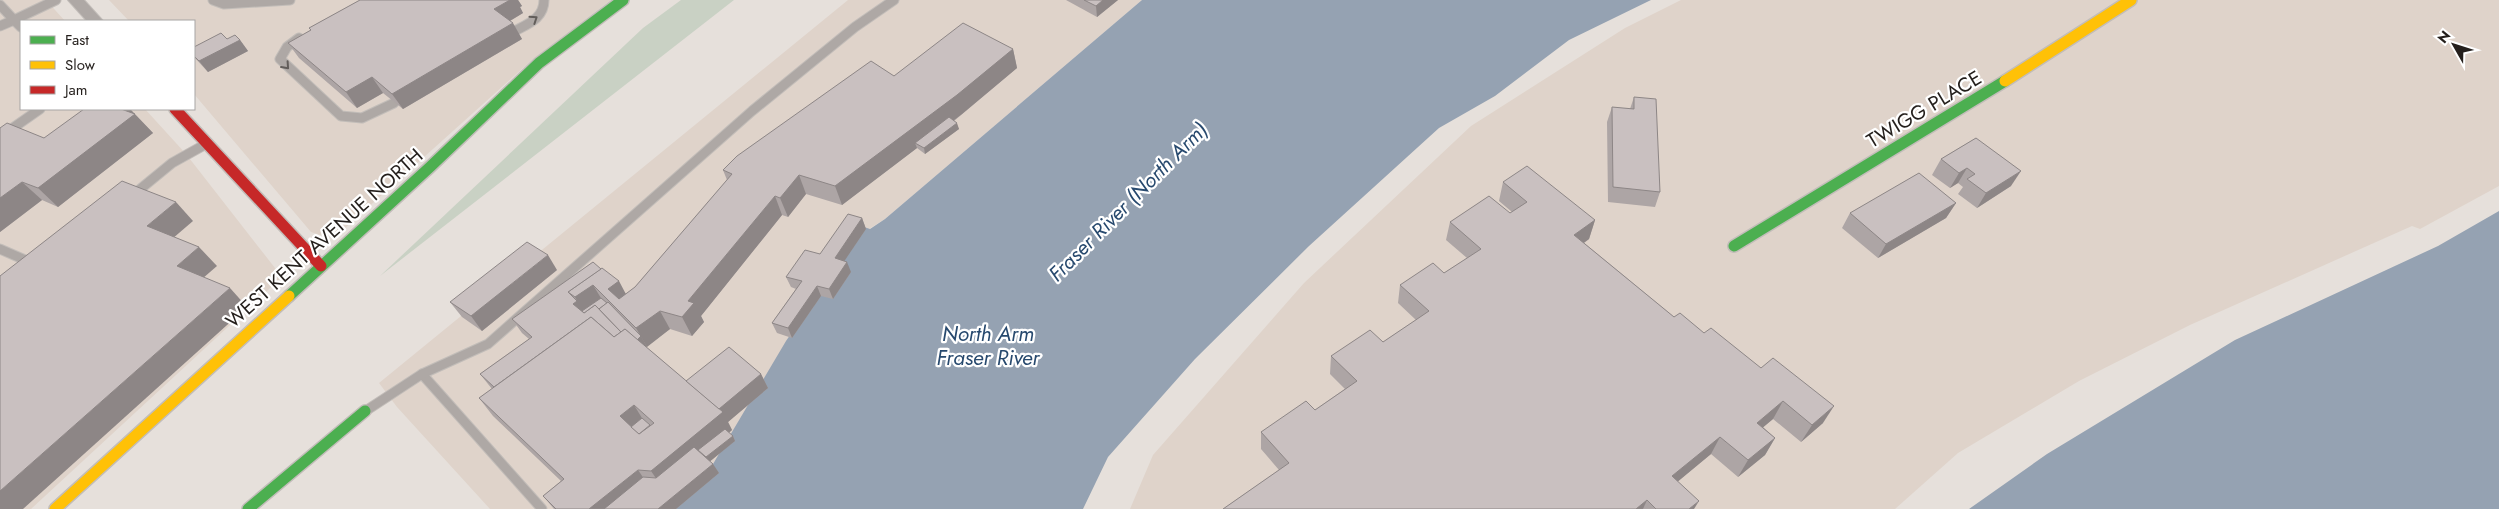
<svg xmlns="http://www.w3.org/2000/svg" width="2499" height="509" viewBox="0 0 2499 509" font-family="Jost,sans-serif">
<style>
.built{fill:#dfd3ca}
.green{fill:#c9d1c4}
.water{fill:#95a2b2}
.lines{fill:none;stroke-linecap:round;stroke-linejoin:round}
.lane-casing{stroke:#c2bdb9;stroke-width:11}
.street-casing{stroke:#c2bdb9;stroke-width:2}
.fast-casing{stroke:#c2bdb9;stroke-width:14}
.slow-casing{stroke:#c2bdb9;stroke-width:14}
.jam-casing{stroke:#c2bdb9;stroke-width:14}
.lane{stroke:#aea8a5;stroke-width:9}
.street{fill:#aea8a5;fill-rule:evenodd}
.fast{stroke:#4caf50;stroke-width:11}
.slow{stroke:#ffc107;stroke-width:11}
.jam{stroke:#c62828;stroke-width:11}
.wall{fill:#ada5a5}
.shaded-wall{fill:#8d8686}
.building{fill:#c9c0c0;stroke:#8d8686;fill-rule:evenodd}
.oneway{stroke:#625d5a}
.labels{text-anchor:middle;stroke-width:4.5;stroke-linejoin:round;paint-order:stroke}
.street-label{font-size:20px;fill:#241f1c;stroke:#fff}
.water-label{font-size:21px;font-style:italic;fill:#27496e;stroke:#fff}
</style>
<rect width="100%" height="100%" fill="#e6e0db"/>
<g class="built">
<polygon points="0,0 46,0 65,21 21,21 21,109 145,109 186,154 282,277 31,509 0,509"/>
<polygon points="109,0 611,0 532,60 344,229 320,235 311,232 194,94 194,21 129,21"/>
<polygon points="848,0 1142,0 885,219 869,229 713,464 669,509 490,509 397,407 379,383"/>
<polygon points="1681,0 2499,0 2499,186 2420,229 2412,226 2190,325 2079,381 1958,453 1895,509 1130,509 1153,455 1304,283 1471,126 1625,28"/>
</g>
<polygon class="green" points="681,0 734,0 380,276 643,28"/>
<g class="water">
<polygon points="1142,0 1651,0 1569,40 1495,96 1439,128 1309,246 1195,359 1108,457 1083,509 669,509 713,464 786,341 864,227 870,229 885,219"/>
<polygon points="2499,211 2499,509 1969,509 2047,454 2235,340 2438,246"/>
</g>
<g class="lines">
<g class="lane-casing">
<g id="lane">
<polyline points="213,0 224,4 290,0"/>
<polyline points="0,5 14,20 0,26"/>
<polyline points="21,27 14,20 56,0"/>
<path d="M513,32C527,24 544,19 544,0"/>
<polyline points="299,38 287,47 280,59 341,116 362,118 394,103"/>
<polyline points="0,137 40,109"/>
<polyline points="133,195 172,163 206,144"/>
<polyline points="0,249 32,263"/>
<polyline points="422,374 542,509"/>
<polyline points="367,410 422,374 488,344 752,111 855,27 894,0"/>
</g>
</g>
<g class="street-casing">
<polygon id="street" points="68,0 84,0 103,21 87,21"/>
</g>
<g class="fast-casing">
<g id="fast">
<polyline points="1734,246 2005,81"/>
<polyline points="289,296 430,167 539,63 623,0"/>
<polyline points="248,509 365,411"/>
</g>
</g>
<g class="slow-casing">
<g id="slow">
<polyline points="2005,81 2131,0"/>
<polyline points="55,509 289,296"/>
</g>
</g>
<g class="jam-casing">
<polyline id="jam" points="175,109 321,266"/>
</g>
<use href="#lane" class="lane"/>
<use href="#street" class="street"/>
<use href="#fast" class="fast"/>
<use href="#slow" class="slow"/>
<use href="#jam" class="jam"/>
</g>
<g class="wall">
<polygon points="360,0 518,0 522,6 520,7 523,13 510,21 522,39 403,109 383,93 357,108 299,58 288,43 311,30 309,28"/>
<polygon points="1066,0 1118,0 1097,17"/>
<polygon points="227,39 240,40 248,51 208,72 194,57 194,47"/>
<polygon points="1013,49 1017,68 954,121 959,129 925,154 917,148 842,205 806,194 788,217 782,215 701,316 704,322 692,336 670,329 646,347 686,381 761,374 768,388 728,422 732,430 729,433 733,436 735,441 710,461 719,473 676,509 554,509 543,496 561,481 493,416 479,398 492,389 480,374 529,339 522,333 512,319 593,262 626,294 635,287 727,180 723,170 894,76"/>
<polygon points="1634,97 1660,192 1655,207 1608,202 1607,122 1612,107 1630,109"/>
<polygon points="130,109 153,133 58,207 42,200 0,232 0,128 44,138"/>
<polygon points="1976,138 2011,186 1977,208 1958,194 1963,187 1958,183 1950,188 1932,175 1941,159"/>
<polygon points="1503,182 1595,220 1589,239 1584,243 1674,317 1704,333 1823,423 1801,442 1773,419 1763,427 1775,438 1765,455 1738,477 1711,454 1677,482 1694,509 1223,509 1279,470 1261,449 1261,432 1315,410 1345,389 1330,374 1331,356 1383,342 1416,320 1398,303 1400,285 1444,273 1467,258 1446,240 1450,222 1510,213 1512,212 1499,201"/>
<polygon points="1956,203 1946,218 1878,258 1842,228 1850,213"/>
<polygon points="862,218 866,229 844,261 851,272 833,299 821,296 792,338 777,333 772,323 796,289 791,287 786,277 820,254"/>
<polygon points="557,270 482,331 462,317 450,302"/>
</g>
<g class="shaded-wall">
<polygon points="510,0 518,0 522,6 520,7 523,13 503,25 494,9"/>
<polygon points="1103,0 1118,0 1097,17 1096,6"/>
<polygon points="513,23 522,39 403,109 392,94"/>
<polygon points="240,40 248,51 208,72 199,61"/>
<polygon points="1013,49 1017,68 962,114 920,146 915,143 917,148 842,205 835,186"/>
<polygon points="372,77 383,93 357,108 346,92"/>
<polygon points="119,109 130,109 153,133 58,207 38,188"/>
<polygon points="957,123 959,129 925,154 924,148"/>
<polygon points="1967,168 1958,183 1950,188 1959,173"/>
<polygon points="2021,171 2011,186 1977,208 1986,193"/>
<polygon points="799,175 806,194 788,217 780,198"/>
<polygon points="22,182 42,200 0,232 0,198"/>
<polygon points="775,196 782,215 701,316 704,322 692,336 682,317 688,301"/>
<polygon points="176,202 193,221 165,245 147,226"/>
<polygon points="1956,203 1946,218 1878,258 1886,244"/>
<polygon points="862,218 866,229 839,269 835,258"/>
<polygon points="1595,220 1589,239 1568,254 1574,235"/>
<polygon points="199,247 217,266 195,285 177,266"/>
<polygon points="548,255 557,270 482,331 471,316"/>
<polygon points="847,262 851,272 833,299 829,289"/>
<polygon points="604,271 619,281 629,300 619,307 593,285 604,303 579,313 573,304 577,301 575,297"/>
<polygon points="817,286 821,296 792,338 788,328"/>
<polygon points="230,288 247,307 23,509 0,509 0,491"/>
<polygon points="660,311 670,329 647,347 636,328"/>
<polygon points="641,336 647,347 640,352 634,341"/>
<polygon points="761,374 768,388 728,422 732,430 662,487 651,471 717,410"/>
<polygon points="1783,401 1773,419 1748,440 1757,423"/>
<polygon points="634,405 645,423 633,433 620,416"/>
<polygon points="1834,406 1823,423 1801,442 1812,425"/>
<polygon points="733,436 735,441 708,463 705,458"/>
<polygon points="1720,437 1711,454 1664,493 1672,476"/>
<polygon points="1775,438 1765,455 1738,477 1748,460"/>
<polygon points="713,464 719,473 676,509 658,509"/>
<polygon points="638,470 649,486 622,509 589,509"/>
<polygon points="1647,500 1643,509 1636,509"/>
<polygon points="1699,501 1694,509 1689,509"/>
</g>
<g class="building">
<polygon points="360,0 510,0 494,9 513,23 392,94 372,77 346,92 288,43 311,30 309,28"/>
<polygon points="1084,0 1103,0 1096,6"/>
<polygon points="963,23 1013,49 957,95 835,186 799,175 780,198 775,196 688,301 694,303 682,317 660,311 636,328 593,285 575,297 568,292 602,268 619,281 608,289 619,299 635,287 732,174 723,170 737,156 871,61 894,76"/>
<polygon points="221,33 227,39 235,35 240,40 199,61 194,56 194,47"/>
<polygon points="1634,97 1656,99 1660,192 1613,187 1612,107 1634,109"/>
<polygon points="84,109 121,109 135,114 38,188 22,182 0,198 0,128 7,123 44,138"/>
<polygon points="949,117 957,123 924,148 915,143"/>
<polygon points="1976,138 2021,171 1986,193 1967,179 1975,174 1967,168 1959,173 1941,159"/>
<polygon points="1527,166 1595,220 1574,235 1674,317 1680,313 1704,333 1711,328 1761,368 1773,358 1834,406 1812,425 1783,401 1757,423 1775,438 1748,460 1720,437 1672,476 1699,501 1689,509 1656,509 1647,500 1636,509 1223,509 1289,463 1261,432 1306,401 1315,410 1357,381 1331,356 1370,330 1383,342 1429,311 1400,285 1433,263 1444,273 1481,249 1450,222 1489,196 1510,213 1527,202 1503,182"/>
<polygon points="1919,173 1956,203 1886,244 1850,213"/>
<polygon points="122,181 176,202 147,226 199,247 177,266 230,288 0,491 0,276"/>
<polygon points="848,214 862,218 835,258 847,262 829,289 817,286 788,328 772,323 802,281 786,277 805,250 820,254"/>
<polygon points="527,242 548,255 471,316 450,302"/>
<polygon points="593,262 601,269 568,292 577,301 573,304 584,313 595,305 621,332 614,337 591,317 494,387 480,374 532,337 512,319"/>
<polygon points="601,298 607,303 599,309 595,305 584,313 582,311"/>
<polygon points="608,302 641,336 637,340 625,329 621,332 599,309"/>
<path d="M591,317L614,337L625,329L723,412L651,471L638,470L589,509H556L543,496L564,479L479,398ZM634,405L654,423L639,434L620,416Z"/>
<polygon points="729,347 761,374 719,409 686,381"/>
<polygon points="642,418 650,425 639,434 631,427"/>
<polygon points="725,429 733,436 706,457 698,450"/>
<polygon points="694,447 713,464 658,509 604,509 643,477 656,478"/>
</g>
<defs><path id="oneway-chevron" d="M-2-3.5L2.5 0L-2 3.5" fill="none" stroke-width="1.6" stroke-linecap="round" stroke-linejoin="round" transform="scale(1.25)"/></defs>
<g class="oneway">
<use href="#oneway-chevron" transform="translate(534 19) rotate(-34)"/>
<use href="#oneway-chevron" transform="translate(286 66) rotate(48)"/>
</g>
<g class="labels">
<g class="street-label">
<text transform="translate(1924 109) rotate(-31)" y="7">TWIGG PLACE</text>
<text transform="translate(324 238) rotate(-42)" y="7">WEST KENT AVENUE NORTH</text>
</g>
<g class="water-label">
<text transform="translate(1128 202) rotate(-45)" y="7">Fraser River (North Arm)</text>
<text x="988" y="341">North Arm<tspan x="988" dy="24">Fraser River</tspan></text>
</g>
</g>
<rect x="20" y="20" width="175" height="90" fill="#ffffff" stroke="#a7a5a4"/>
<rect x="30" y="36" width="25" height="8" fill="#4caf50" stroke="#a7a5a4"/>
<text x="65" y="45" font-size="15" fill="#241f1c">Fast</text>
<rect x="30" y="61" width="25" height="8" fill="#ffc107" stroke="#a7a5a4"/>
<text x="65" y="70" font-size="15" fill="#241f1c">Slow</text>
<rect x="30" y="86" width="25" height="8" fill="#c62828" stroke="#a7a5a4"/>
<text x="65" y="95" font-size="15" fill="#241f1c">Jam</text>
<g transform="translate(2454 45) rotate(309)" stroke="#ffffff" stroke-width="4" paint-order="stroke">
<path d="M0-4L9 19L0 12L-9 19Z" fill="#241f1c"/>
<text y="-8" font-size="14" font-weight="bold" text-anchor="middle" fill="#241f1c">N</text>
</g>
</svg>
